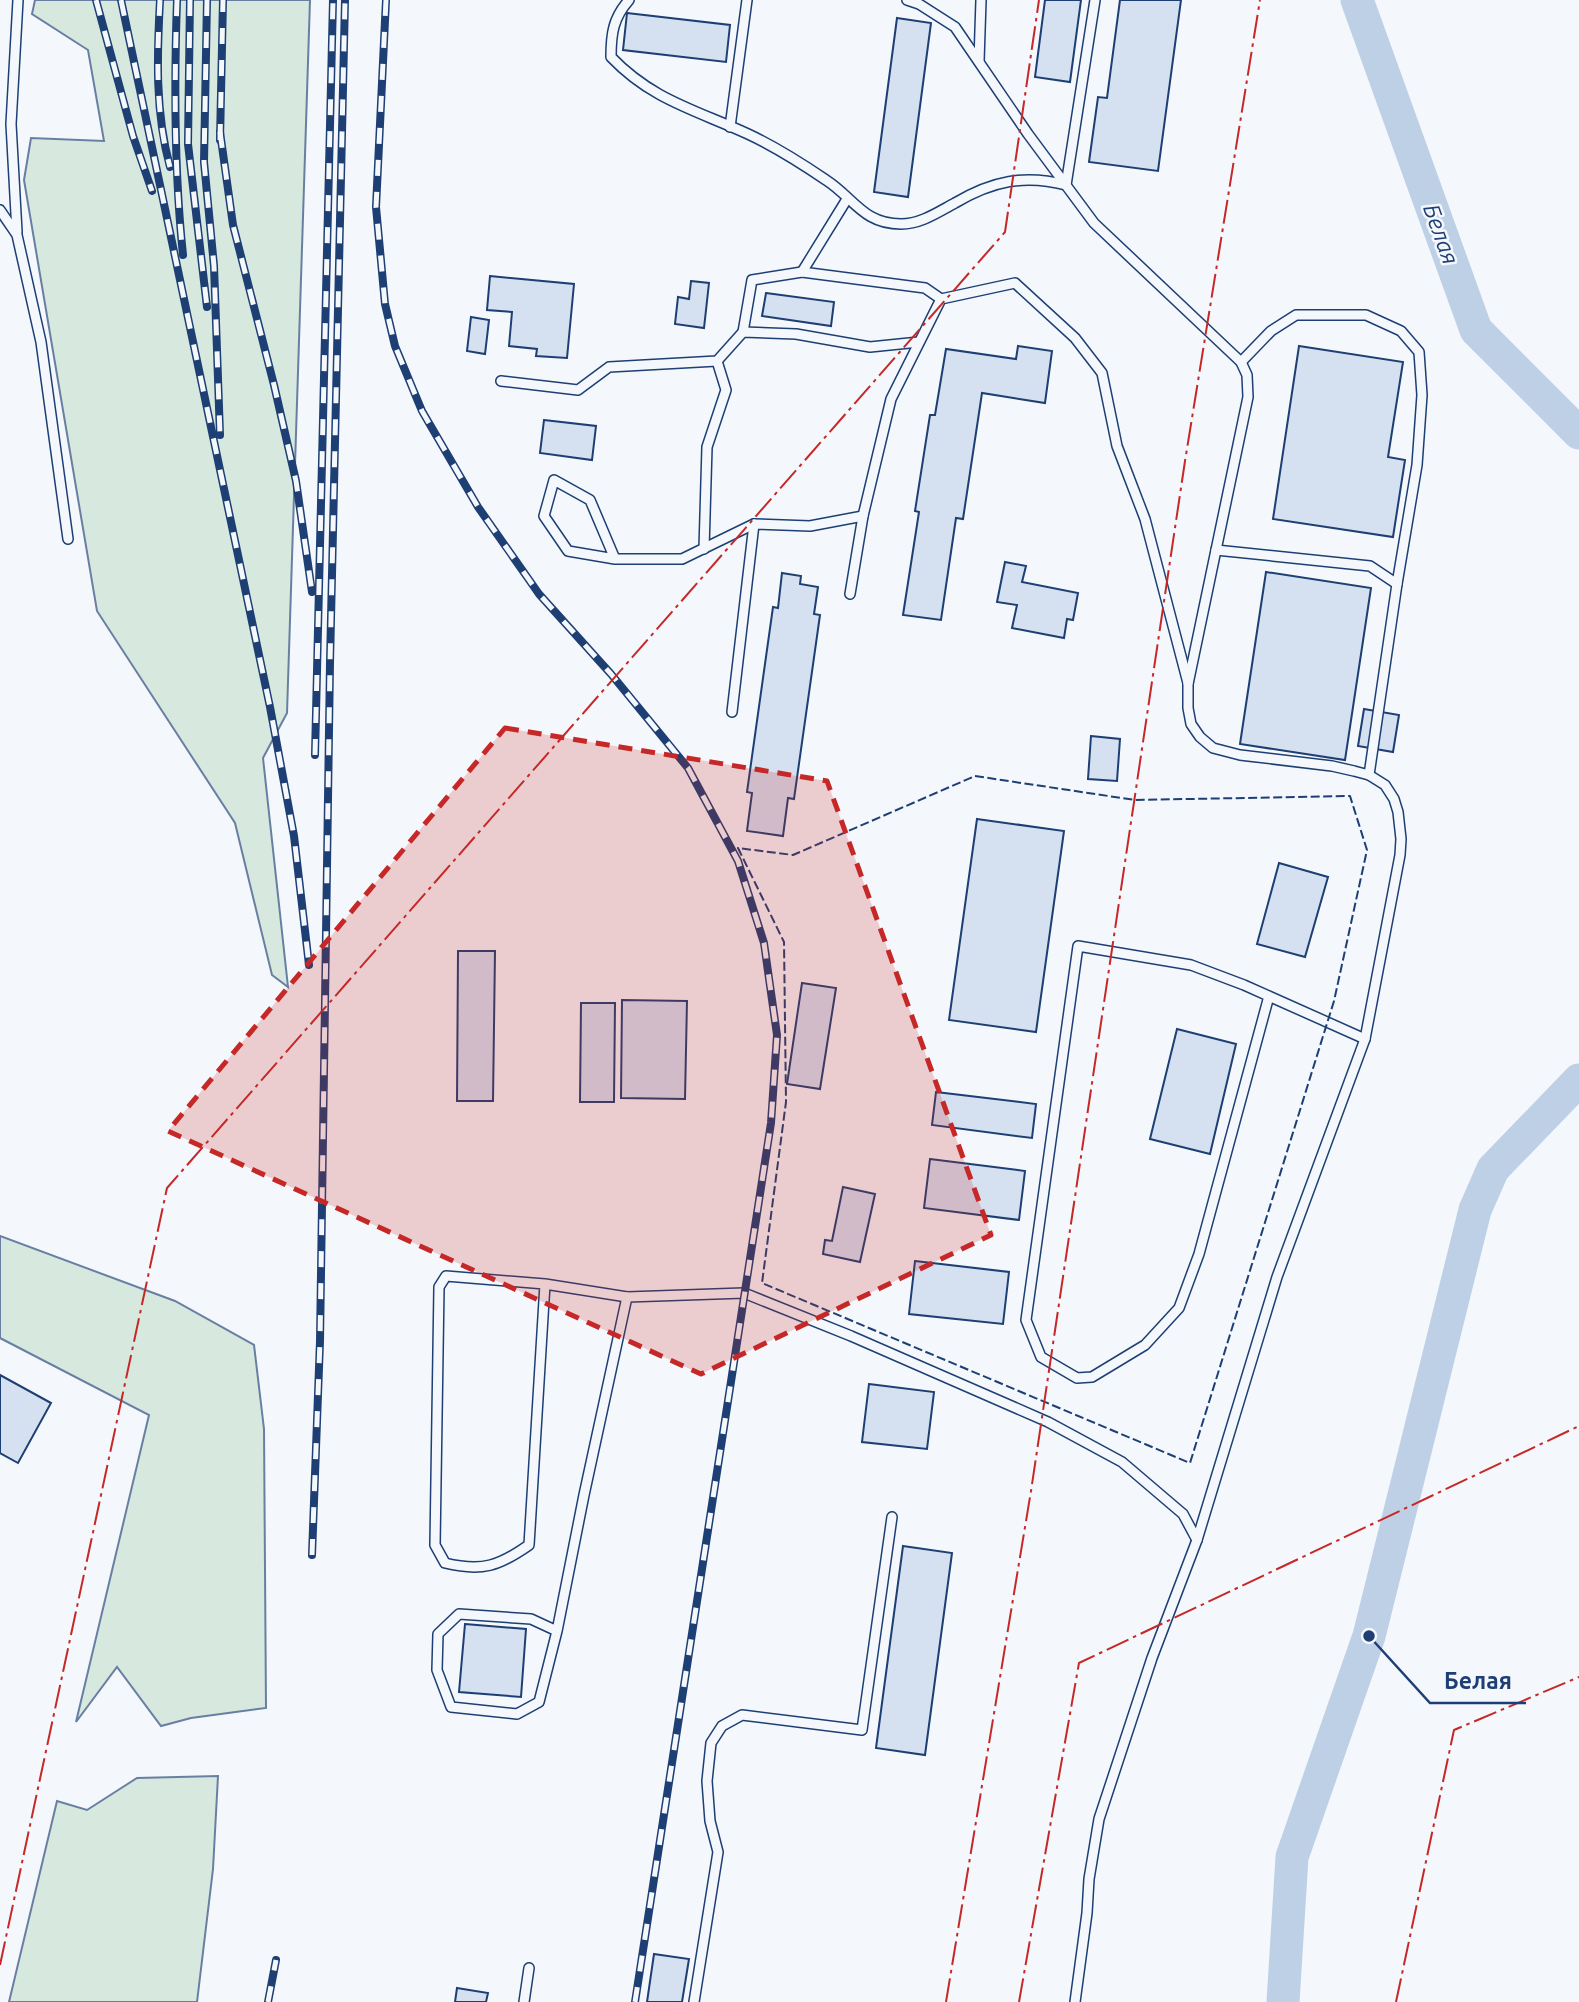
<svg xmlns="http://www.w3.org/2000/svg" width="1579" height="2002" viewBox="0 0 1579 2002" font-family="Ubuntu,sans-serif">
<style>
.green{fill:#d7e8df;stroke:#687fa3;stroke-width:2}
.lines{fill:none;stroke-linecap:round;stroke-linejoin:round}
.river{stroke:#bed0e5;stroke-width:33}
.building{fill:#d5e0f0;stroke:#1d3f73;stroke-width:2}
.service-casing{stroke:#1d3f73;stroke-width:12}
.service{stroke:#f4f7fb;stroke-width:9}
.rail-casing{stroke:#1d3f73;stroke-width:8}
.rail{stroke:#f4f7fb;stroke-width:5;stroke-dasharray:16;stroke-linecap:butt}
.fence{stroke:#1d3f73;stroke-width:2;stroke-dasharray:9 3.5;stroke-linecap:butt}
.power{stroke:#c62828;stroke-width:2;stroke-dasharray:24 5 3.5 5;stroke-linecap:butt}
.marked{fill:#c62828;fill-opacity:0.2;stroke:#c62828;stroke-width:5;stroke-dasharray:14 9;stroke-linejoin:round}
.labels{text-anchor:middle;stroke-width:5;stroke-linejoin:round;paint-order:stroke}
.water-label{font-size:23px;font-style:italic;fill:#1d3f73;stroke:#f4f7fb}
.leader{fill:none;stroke:#1d3f73;stroke-width:2.5}
.callout-dot{fill:#1d3f73;stroke:#f4f7fb;stroke-width:2.5}
.callout-label{font-size:23px;text-anchor:middle;font-weight:bold;fill:#1d3f73;stroke:#f4f7fb;stroke-width:5;stroke-linejoin:round;paint-order:stroke}
</style>
<rect width="100%" height="100%" fill="#f4f7fb"/>
<g class="green">
<polygon points="35,0 310,0 287,713 263,758 288,987 272,975 235,823 97,611 24,180 31,138 104,141 88,50 32,14"/>
<polygon points="0,1236 175,1301 254,1345 264,1429 266,1708 191,1718 161,1726 117,1667 76,1722 149,1415 0,1338"/>
<polygon points="218,1776 213,1869 197,2002 9,2002 57,1801 87,1810 137,1778"/>
</g>
<g class="lines">
<g class="river">
<polyline points="1357,0 1476,330 1579,433"/>
<polyline points="1283,2002 1292,1857 1369,1636 1475,1210 1493,1169 1579,1080"/>
</g>
</g>
<g class="building">
<polygon points="1045,0 1081,0 1070,82 1035,77"/>
<polygon points="1120,0 1181,0 1158,171 1089,162 1098,97 1107,98"/>
<polygon points="627,13 730,25 726,62 623,50"/>
<polygon points="897,18 931,23 908,197 874,192"/>
<polygon points="490,276 574,284 567,358 536,356 537,349 509,346 512,312 487,310"/>
<polygon points="691,281 709,283 704,328 675,324 678,297 689,299"/>
<polygon points="766,293 834,302 831,326 762,316"/>
<polygon points="471,317 489,320 485,354 467,351"/>
<polygon points="1018,346 1052,351 1045,403 982,393 963,519 956,518 941,620 903,615 919,512 915,511 930,415 935,415 946,349 1016,359"/>
<polygon points="1299,346 1403,362 1388,457 1405,460 1393,537 1273,519"/>
<polygon points="544,420 596,426 592,460 540,453"/>
<polygon points="1005,562 1026,566 1022,582 1078,593 1073,620 1067,619 1064,638 1012,628 1017,605 997,602"/>
<polygon points="1266,572 1371,588 1345,760 1240,744"/>
<polygon points="782,573 801,576 800,584 818,587 814,614 820,615 794,799 788,798 783,836 747,831 752,793 747,792 773,607 778,608"/>
<polygon points="1364,709 1399,715 1393,752 1358,746"/>
<polygon points="1091,736 1120,739 1117,781 1088,779"/>
<polygon points="977,819 1064,831 1036,1032 949,1020"/>
<polygon points="1279,863 1328,877 1305,957 1257,944"/>
<polygon points="458,951 495,951 493,1101 457,1101"/>
<polygon points="802,983 836,988 820,1089 787,1084"/>
<polygon points="622,1000 687,1001 685,1099 621,1098"/>
<polygon points="581,1003 615,1003 614,1102 580,1102"/>
<polygon points="1177,1029 1236,1044 1210,1154 1150,1139"/>
<polygon points="936,1092 1036,1104 1032,1138 932,1125"/>
<polygon points="930,1159 1025,1171 1019,1220 924,1208"/>
<polygon points="843,1187 875,1194 860,1262 823,1254 825,1240 832,1241"/>
<polygon points="915,1261 1009,1272 1003,1324 909,1314"/>
<polygon points="0,1375 51,1403 18,1463 0,1453"/>
<polygon points="869,1384 934,1392 927,1449 862,1442"/>
<polygon points="903,1546 952,1553 925,1755 876,1748"/>
<polygon points="465,1624 526,1629 521,1697 459,1692"/>
<polygon points="654,1954 689,1959 682,2002 647,2002"/>
<polygon points="457,1988 488,1993 486,2002 455,2002"/>
</g>
<g class="lines">
<g class="service-casing">
<g id="service">
<path d="M629,0C613,18 611,34 611,57C652,100 696,110 748,134C776,147 801,163 826,180C854,198 863,224 901,224C921,224 938,212 955,203C992,181 1025,174 1066,185"/>
<polyline points="907,0 919,4 955,27 1028,134 1094,223 1241,362 1247,375 1248,397 1188,684 1188,708 1191,724 1200,737 1213,748 1240,755 1332,766 1354,771 1369,775 1385,785 1394,799 1398,812 1401,839 1400,855 1365,1039 1277,1277 1197,1540 1152,1658 1099,1819 1089,1879 1087,1913 1075,2002"/>
<polyline points="979,61 981,0"/>
<polyline points="730,127 747,0"/>
<polyline points="1066,185 1095,0"/>
<polyline points="0,210 17,235 41,342 68,539"/>
<polyline points="17,232 11,124 18,0"/>
<polyline points="802,272 847,199"/>
<polyline points="743,332 752,280 802,272 925,288 941,299"/>
<polyline points="1241,362 1271,331 1296,315 1366,315 1401,331 1419,352 1422,395 1417,465 1397,584"/>
<polyline points="501,381 578,390 609,367 717,361 743,332 796,334 870,347 919,342"/>
<polyline points="704,549 707,447 726,390 717,361"/>
<polyline points="1216,550 1370,566 1397,584 1369,775"/>
<polyline points="615,559 590,500 554,480 544,516 568,551 615,559 682,559 754,524 810,526 863,516"/>
<polyline points="850,594 863,516 891,399 941,299 1015,283 1075,338 1102,373 1117,446 1145,519 1188,683"/>
<polyline points="732,712 754,524"/>
<polyline points="1269,996 1199,1254 1179,1308 1145,1345 1092,1377 1077,1378 1041,1357 1026,1320 1078,946 1191,965 1244,985 1365,1039"/>
<path d="M545,1284L529,1545C499,1566 482,1572 445,1563L435,1545L439,1287L446,1276L545,1284L627,1297L744,1293L851,1336L1048,1422L1122,1462L1183,1514L1197,1540"/>
<polyline points="557,1631 531,1619 459,1614 438,1634 437,1670 451,1707 517,1714 539,1702 557,1631 584,1495 627,1297"/>
<polyline points="524,2002 529,1968"/>
<polyline points="694,2002 718,1852 710,1821 707,1781 711,1743 722,1726 742,1715 862,1730 892,1517"/>
</g>
</g>
<use href="#service" class="service"/>
<g class="rail-casing">
<g id="rail">
<polyline points="96,0 133,136 152,191"/>
<polyline points="121,0 270,707 294,836 309,965"/>
<path d="M160,0C157,56 155,112 170,167"/>
<path d="M177,0C174,86 174,170 183,255"/>
<polyline points="190,0 188,144 207,307"/>
<polyline points="207,0 204,162 214,266 220,435"/>
<polyline points="386,0 376,207 385,304 395,346 422,411 478,507 539,594 611,674 688,768 738,861 764,943 777,1035 771,1123 635,2002"/>
<polyline points="220,132 233,225 274,385 296,481 312,592"/>
<polyline points="220,140 223,0"/>
<polyline points="315,755 333,0"/>
<polyline points="312,1555 320,1341 330,663 345,0"/>
<polyline points="268,2002 276,1960"/>
</g>
</g>
<use href="#rail" class="rail"/>
<polygon class="fence" points="975,776 1135,800 1350,796 1367,850 1334,1001 1190,1463 762,1283 786,1102 784,942 738,848 793,855"/>
<g class="power">
<polyline points="0,1965 167,1188 1005,232 1039,0"/>
<polyline points="946,2002 1031,1491 1185,461 1260,0"/>
<polyline points="1019,2002 1079,1663 1579,1426"/>
<polyline points="1396,2002 1454,1730 1579,1677"/>
</g>
</g>
<path class="marked" d="M505,728L827,781L991,1235L701,1374L168,1131Z"/>
<g class="labels">
<g class="water-label">
<text transform="translate(1441 234) rotate(70)" y="8">Белая</text>
</g>
</g>
<path class="leader" d="M1369 1636L1430 1703H1526"/>
<circle class="callout-dot" cx="1369" cy="1636" r="7"/>
<g class="callout-label">
<text x="1478" y="1689">Белая</text>
</g>
</svg>
